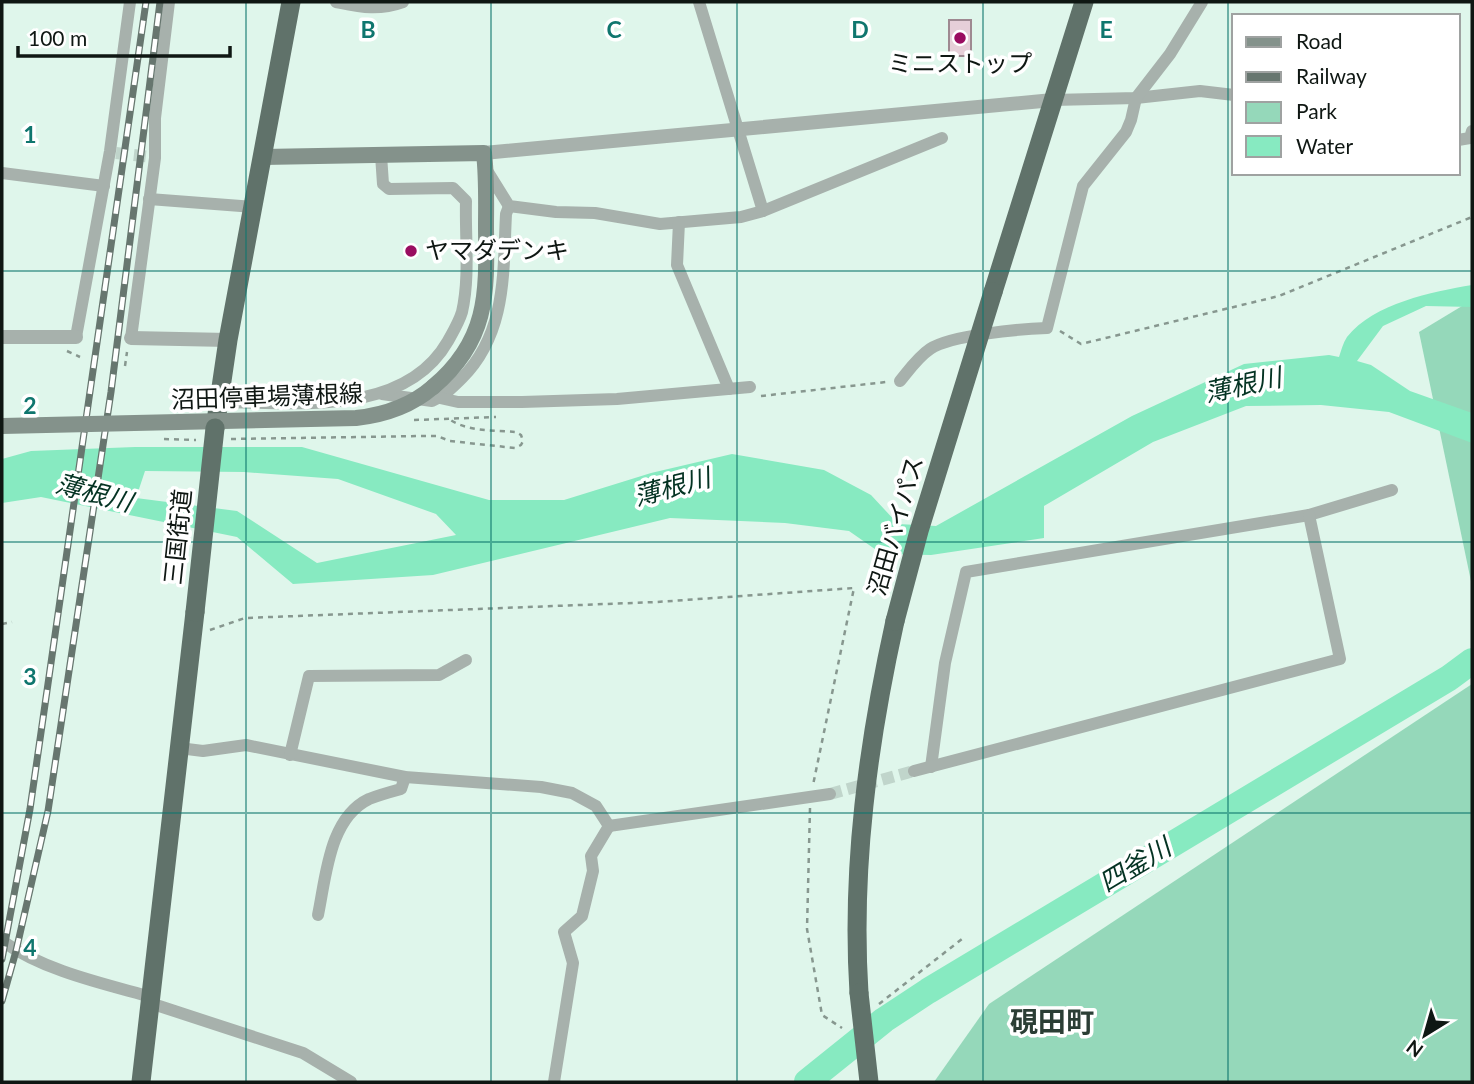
<svg xmlns="http://www.w3.org/2000/svg" width="1474" height="1084" viewBox="0 0 1474 1084" font-family="Lato,'Noto Sans JP',sans-serif">
<style>
.green{fill:#95d8ba}
.water{fill:#87eac1;fill-rule:evenodd}
.lines{fill:none;stroke-linecap:round;stroke-linejoin:round}
.river{stroke:#87eac1;stroke-width:26}
.building{fill:#e6cfd8;stroke:#9e8991;stroke-width:2}
.minor-tunnel{stroke:#c0d5cb;stroke-width:12;stroke-dasharray:12 6;stroke-linecap:butt}
.path{stroke:#87978f;stroke-width:2.5;stroke-dasharray:5 5;stroke-linecap:butt}
.minor{stroke:#a7b1ac;stroke-width:12}
.tertiary{stroke:#a7b1ac;stroke-width:14}
.secondary{stroke:#84928b;stroke-width:16}
.trunk{stroke:#60726a;stroke-width:19}
.rail-casing{stroke:#67766f;stroke-width:7}
.rail{stroke:#fff;stroke-width:4.5;stroke-dasharray:13;stroke-linecap:butt}
.secondary-bridge{stroke:#84928b;stroke-width:16}
.trunk-bridge{stroke:#60726a;stroke-width:19}
.grid{fill:none;stroke:#0f766e;stroke-width:2;stroke-opacity:0.55}
.poi-dot{fill:#990d60;stroke:#fff;stroke-width:2.5}
.labels{text-anchor:middle;stroke-width:7;stroke-linejoin:round;paint-order:stroke}
.poi-label{font-size:24px;fill:#0f1713;stroke:#fff}
.street-label{font-size:24px;fill:#0f1713;stroke:#fff}
.water-label{font-size:26px;font-style:italic;fill:#043323;stroke:#fff}
.quarter-label{font-size:28px;font-weight:bold;fill:#2b3e35;stroke:#fff}
.grid-label{font-size:23px;text-anchor:middle;font-weight:bold;fill:#0f766e;stroke:#fff;stroke-width:7;stroke-linejoin:round;paint-order:stroke}
</style>
<rect width="100%" height="100%" fill="#dff6eb"/>
<g class="green">
<polygon points="1472,300 1472,586 1419,332"/>
<polygon points="1472,684 1472,1082 934,1082 989,1004"/>
</g>
<path class="water" d="M1472,285V307L1426,306L1383,326L1357,361L1371,365L1410,391L1472,413V443L1389,412L1321,405L1246,406L1153,442L1044,506V538L931,555L882,554L849,531L785,523L670,518L433,575L293,584L237,537L41,497L2,503V459L31,451L135,447H302L489,500H564L651,473L732,454L824,470L871,495L898,524L936,526L1132,416L1244,364L1329,355L1339,357C1341,351 1343,343 1347,337C1374,303 1432,292 1472,285ZM145,471L244,472L338,479L436,514L456,535L317,563L237,511L136,498Z"/>
<g class="lines">
<polyline class="river" points="807,1082 884,1020 928,991 1449,678 1472,661"/>
</g>
<rect class="building" x="949" y="20" width="22" height="36"/>
<g class="lines">
<g class="minor-tunnel">
<polyline points="116,153 151,157"/>
<polyline points="830,794 914,771"/>
</g>
<g class="path">
<polyline points="1060,331 1081,344 1279,296 1472,217"/>
<polyline points="67,351 80,357"/>
<polyline points="125,366 127,352"/>
<polyline points="761,396 886,382"/>
<polyline points="414,420 496,417"/>
<polyline points="164,439 196,440"/>
<path d="M231,439L423,436H437L450,441L515,448L521,445L523,441L521,435L516,432C495,430 465,432 448,418"/>
<polyline points="2,624 12,622"/>
<polyline points="210,630 245,618 657,602 854,588 813,785"/>
<polyline points="810,808 807,929 822,1015 842,1028"/>
<polyline points="879,1004 962,939"/>
</g>
<g class="minor">
<path d="M336,2C361,7 378,11 403,2"/>
<polyline points="699,2 763,211"/>
<polyline points="1053,100 1136,98 1200,91 1234,95"/>
<polyline points="1458,140 1470,138 1472,131"/>
<polyline points="486,169 509,206 556,212 595,213 660,224 741,217 763,211 942,138"/>
<polyline points="2,173 104,186"/>
<polyline points="149,199 254,207"/>
<polyline points="679,222 677,265 729,389"/>
<polyline points="76,337 110,151 130,2"/>
<polyline points="131,338 155,158 155,118 169,2"/>
<path d="M900,381C909,370 918,357 930,349C951,335 1020,329 1047,328L1083,186L1126,132L1131,120L1136,98L1170,54L1202,2"/>
<path d="M382,394L432,401C444,396 453,387 462,378C507,333 503,272 506,214L509,206"/>
<polyline points="440,398 458,402 522,402 617,399 750,387"/>
<path d="M219,402C294,402 404,418 448,341C453,332 459,322 462,312C470,277 465,237 466,201L453,188L389,189L383,184L381,155"/>
<polyline points="179,748 203,751 246,745 405,777 541,787 572,793 596,806 609,826"/>
<polyline points="290,755 309,676 439,675 466,660"/>
<polyline points="931,767 945,663 966,572 1309,515 1392,490"/>
<polyline points="914,771 1340,659 1309,515"/>
<polyline points="609,826 830,794"/>
<path d="M318,915C326,877 329,818 369,799C379,795 390,792 401,789L405,777"/>
<path d="M2,941C45,971 101,983 151,997"/>
<polyline points="150,1003 303,1053 351,1082"/>
<polyline points="554,1082 573,963 564,932 582,916 593,871 591,856 609,826"/>
</g>
<g class="tertiary">
<polyline points="484,153 1053,100"/>
<polyline points="2,337 76,337"/>
<polyline points="131,338 228,340"/>
</g>
<path class="secondary" d="M263,157L484,153C487,179 486,204 486,229C487,294 488,341 433,387"/>
<g class="trunk">
<polyline points="993,292 1084,2"/>
<polyline points="215,428 228,340 291,2"/>
<path d="M859,993C851,868 868,743 895,621"/>
<polyline points="141,1082 195,612"/>
</g>
<g class="rail-casing">
<g id="rail">
<polyline points="2,959 30,809 146,2"/>
<polyline points="2,1001 16,951 48,811 111,392 160,2"/>
</g>
</g>
<use href="#rail" class="rail"/>
<path class="secondary-bridge" d="M2,426L356,418C384,415 411,406 433,387"/>
<g class="trunk-bridge">
<polyline points="195,612 215,428"/>
<polyline points="895,621 919,531 993,292"/>
<polyline points="859,993 869,1082"/>
</g>
</g>
<path class="grid" d="M246,2V1082M491,2V1082M737,2V1082M983,2V1082M1228,2V1082M2,271H1472M2,542H1472M2,813H1472"/>
<g class="poi-dot">
<circle cx="960" cy="38" r="7"/>
<circle cx="411" cy="251" r="7"/>
</g>
<g class="labels">
<g class="poi-label">
<text x="960" y="72">ミニストップ</text>
<text x="425" y="259" text-anchor="start">ヤマダデンキ</text>
</g>
<g class="street-label">
<text transform="translate(267 397) rotate(-2)" y="8">沼田停車場薄根線</text>
<text transform="translate(896 526) rotate(-74)" y="8">沼田バイパス</text>
<text transform="translate(178 537) rotate(-84)" y="8">三国街道</text>
</g>
<g class="water-label">
<text transform="translate(1243 385) rotate(-12)" y="9">薄根川</text>
<text transform="translate(672 487) rotate(-15)" y="9">薄根川</text>
<text transform="translate(94 493) rotate(15)" y="9">薄根川</text>
<text transform="translate(1135 865) rotate(-31)" y="9">四釜川</text>
</g>
<g class="quarter-label">
<text x="1052" y="1032">硯田町</text>
</g>
</g>
<g class="grid-label">
<text x="368" y="38">B</text>
<text x="614" y="38">C</text>
<text x="860" y="38">D</text>
<text x="1106" y="38">E</text>
<text x="30" y="143">1</text>
<text x="30" y="414">2</text>
<text x="30" y="685">3</text>
<text x="30" y="956">4</text>
</g>
<rect width="1474" height="1084" fill="none" stroke="#0f1713" stroke-width="7"/>
<rect x="1232" y="14" width="228" height="161" fill="#ffffff" stroke="#9fa2a1" stroke-width="2"/>
<rect x="1246" y="37" width="35" height="10" fill="#84928b" stroke="#9fa2a1" stroke-width="2"/>
<text x="1296" y="49" font-size="21" fill="#0f1713">Road</text>
<rect x="1246" y="72" width="35" height="10" fill="#67766f" stroke="#9fa2a1" stroke-width="2"/>
<text x="1296" y="84" font-size="21" fill="#0f1713">Railway</text>
<rect x="1246" y="102" width="35" height="21" fill="#95d8ba" stroke="#9fa2a1" stroke-width="2"/>
<text x="1296" y="119" font-size="21" fill="#0f1713">Park</text>
<rect x="1246" y="136" width="35" height="21" fill="#87eac1" stroke="#9fa2a1" stroke-width="2"/>
<text x="1296" y="154" font-size="21" fill="#0f1713">Water</text>
<g transform="translate(1425 1035) rotate(217)" stroke="#ffffff" stroke-width="5" paint-order="stroke">
<path d="M0-5L12 26L0 18L-12 26Z" fill="#0f1713"/>
<text y="-10" font-size="19" font-weight="bold" text-anchor="middle" fill="#0f1713">N</text>
</g>
<path d="M18 46v10h212v-10" fill="none" stroke="#0f1713" stroke-width="3.5"/>
<text x="28" y="46" font-size="21" fill="#0f1713" stroke="#ffffff" stroke-width="5" paint-order="stroke">100 m</text>
</svg>
